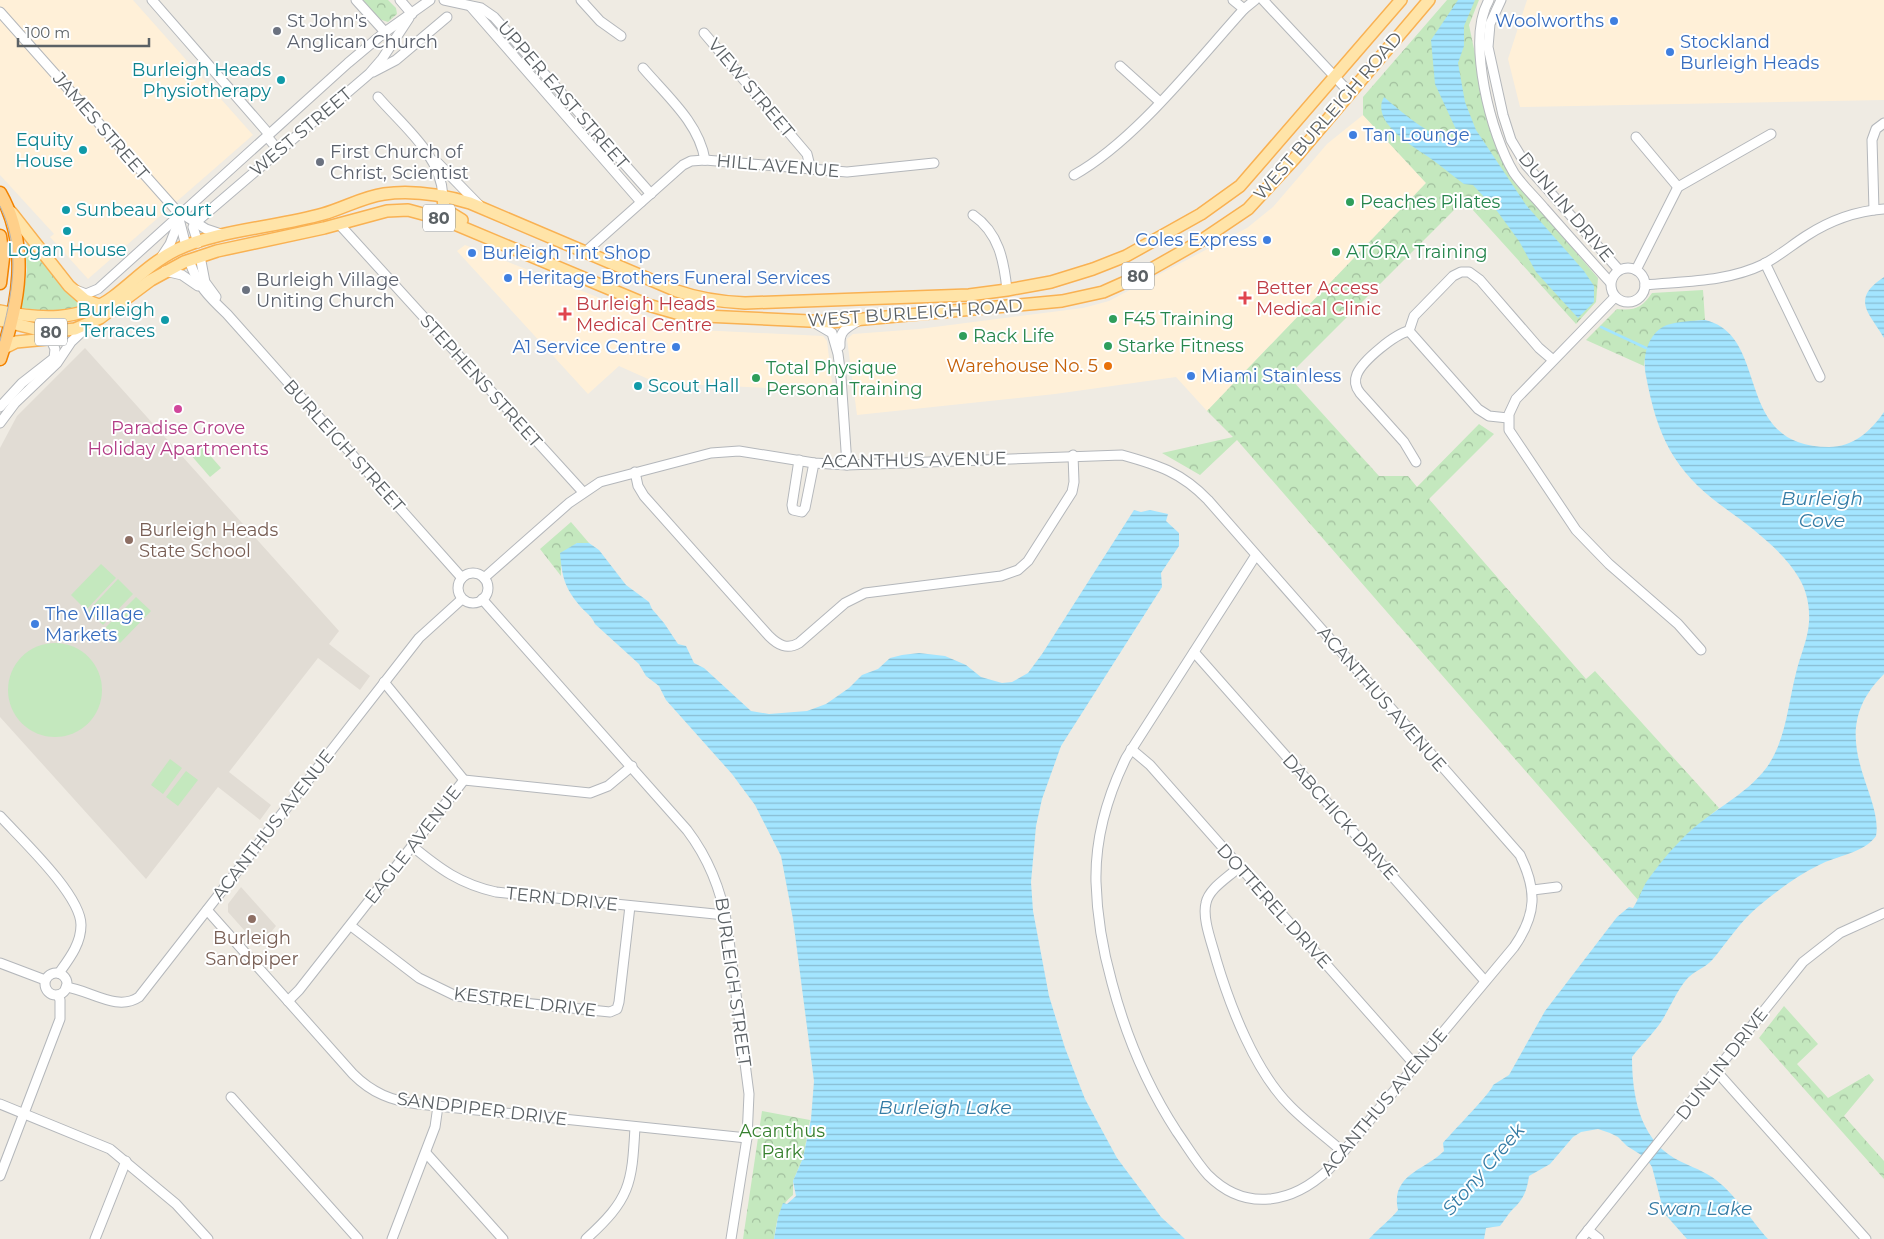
<svg xmlns="http://www.w3.org/2000/svg" width="1884" height="1239" viewBox="0 0 1884 1239" font-family="Montserrat,sans-serif">
<style>
.commercial{fill:#fff0d8}
.education{fill:#e1dcd4}
.park{fill:url(#park-crowns)}
.garden{fill:#c4e8be}
.water{fill:url(#water-rules)}
.lines{fill:none;stroke-linecap:round;stroke-linejoin:round}
.stream{stroke:#a3e5ff;stroke-width:2.5}
.minor-casing{stroke:#b4b7bb;stroke-width:11}
.major-casing{stroke:#f9b152;stroke-width:14}
.highway-casing{stroke:#f28200;stroke-width:15}
.minor{stroke:#fff;stroke-width:9}
.major{stroke:#ffe4a8;stroke-width:11}
.highway{stroke:#ffd08a;stroke-width:12}
.tram{stroke:#b3b4b5;stroke-width:1}
.shop-dot{fill:#3f7fe0;stroke:#fff;stroke-width:2}
.worship-dot{fill:#6b7280;stroke:#fff;stroke-width:2}
.culture-dot{fill:#0f9aa8;stroke:#fff;stroke-width:2}
.leisure-dot{fill:#2e9e5b;stroke:#fff;stroke-width:2}
.health-dot{fill:#e0444e;stroke:#fff;stroke-width:2}
.food-dot{fill:#e8710a;stroke:#fff;stroke-width:2}
.hotel-dot{fill:#d1479c;stroke:#fff;stroke-width:2}
.education-dot{fill:#8d6e63;stroke:#fff;stroke-width:2}
.labels{text-anchor:middle;stroke-width:4;stroke-linejoin:round;paint-order:stroke}
.shield{fill:#fff;stroke:#8c9093;stroke-width:1}
.shield-label{font-size:16px;font-weight:bold;fill:#5b6165}
.worship-label{font-size:18px;fill:#5b616d;stroke:#fff;text-anchor:start}
.shop-label{font-size:18px;fill:#366cbe;stroke:#fff;text-anchor:start}
.culture-label{font-size:18px;fill:#0d838f;stroke:#fff;text-anchor:end}
.street-label{font-size:18px;fill:#5b6165;stroke:#fff}
.leisure-label{font-size:18px;fill:#27864d;stroke:#fff;text-anchor:start}
.health-label{font-size:18px;fill:#be3a42;stroke:#fff;text-anchor:start}
.food-label{font-size:18px;fill:#c56008;stroke:#fff;text-anchor:end}
.hotel-label{font-size:18px;fill:#b23c85;stroke:#fff}
.education-label{font-size:18px;fill:#785e54;stroke:#fff;text-anchor:start}
.park-label{font-size:18px;fill:#37812f;stroke:#fff}
.water-label{font-size:19px;font-style:italic;fill:#357ca5;stroke:#fff}
</style>
<defs>
<pattern id="park-crowns" width="20" height="18" patternUnits="userSpaceOnUse" patternTransform="scale(1.25)"><rect width="20" height="18" fill="#c4e8be"/><path d="M2 6a3 3 0 1 1 6 0M12 15a3 3 0 1 1 6 0" fill="none" stroke="#a2bf9e"/></pattern>
<pattern id="water-rules" width="6" height="5" patternUnits="userSpaceOnUse" patternTransform="scale(1.25)"><rect width="6" height="5" fill="#a3e5ff"/><path d="M0 2.5h6" fill="none" stroke="#88bdd2"/></pattern>
</defs>
<rect width="100%" height="100%" fill="#efebe3"/>
<g class="commercial">
<polygon points="0,0 133,0 253,135 88,279 50,237 54,234 0,175"/>
<polygon points="1527,0 1884,0 1884,100 1520,107 1508,59"/>
<polygon points="1363,115 1426,183 1207,411 1176,377 1055,394 857,415 847,339 853,334 919,329 1083,308 1109,301 1247,228 1273,207 1327,144"/>
<polygon points="465,245 679,329 823,336 827,341 833,391 657,383 619,366 588,394 457,251"/>
</g>
<g class="education">
<polygon points="85,348 339,631 329,644 370,676 360,690 318,658 229,772 271,805 260,820 218,787 146,879 0,717 0,448 17,416"/>
<polygon points="241,887 276,926 259,947 228,912 228,904"/>
</g>
<g class="park">
<polygon points="363,0 388,0 396,8 397,14 388,22 379,19"/>
<path d="M1447,0H1479L1469,25L1491,130L1509,174L1598,278L1596,302L1576,324L1472,209H1455L1293,371L1292,380L1379,476H1408L1417,487L1479,424L1494,434L1429,499L1586,679L1595,671L1719,808C1687,834 1656,862 1638,900L1237,440L1200,475L1162,453L1233,437L1207,411L1426,183L1363,115V97Z"/>
<polygon points="27,243 84,304 83,306 51,312 21,308 27,270 25,245"/>
<path d="M1703,290L1705,320C1669,323 1648,326 1644,366L1586,340L1617,309C1634,311 1642,308 1652,293Z"/>
<polygon points="571,522 589,543 577,543 561,566 561,576 540,549"/>
<polygon points="1784,1006 1818,1044 1797,1064 1828,1098 1869,1074 1874,1080 1844,1116 1884,1161 1884,1179 1759,1038"/>
<path d="M762,1111L810,1120L803,1158L793,1181V1195C778,1207 777,1221 774,1239H743Z"/>
</g>
<g class="garden">
<polygon points="200,444 221,468 210,477 190,454"/>
<polygon points="101,564 116,578 86,610 71,595"/>
<polygon points="118,579 133,594 103,625 88,611"/>
<polygon points="136,597 151,611 120,643 105,628"/>
<circle cx="55" cy="690" r="47"/>
<polygon points="170,759 182,768 163,794 151,785"/>
<polygon points="186,771 198,780 178,806 166,797"/>
</g>
<g class="water">
<path d="M1458,0H1475L1464,26V46L1458,63L1465,102L1476,130L1526,205L1584,271L1594,286V302L1578,318L1536,272L1519,241L1497,211L1473,185L1464,184C1453,176 1441,166 1430,158C1413,146 1370,122 1384,97C1406,116 1430,136 1458,145L1460,138L1435,84L1431,40Z"/>
<path d="M1884,277V338C1871,314 1849,300 1884,277Z"/>
<path d="M1705,320C1772,336 1731,447 1829,447C1853,447 1871,431 1884,412V674C1821,736 1884,793 1876,836C1864,853 1836,856 1819,865C1798,875 1778,890 1760,905C1741,920 1728,941 1713,959C1706,968 1693,971 1686,980C1676,992 1670,1008 1661,1022C1653,1034 1641,1045 1632,1057C1632,1094 1639,1137 1674,1158C1686,1165 1700,1169 1712,1177C1734,1192 1750,1219 1768,1239H1687L1664,1213L1652,1167L1646,1158L1627,1146L1618,1137L1610,1133L1598,1129L1581,1132L1573,1137L1550,1164L1529,1176C1527,1191 1523,1200 1512,1210C1508,1214 1504,1221 1500,1226L1486,1228L1484,1239H1369C1378,1229 1391,1219 1398,1210C1390,1175 1425,1170 1444,1151L1443,1143C1452,1132 1492,1092 1493,1085L1509,1075L1545,1011L1617,917L1629,907L1633,908C1639,899 1642,889 1647,881C1657,867 1669,852 1681,840C1707,812 1745,797 1767,767C1786,740 1788,704 1796,673C1800,656 1808,639 1809,622C1810,608 1807,591 1799,578C1783,550 1748,525 1722,506C1673,470 1657,435 1646,376C1642,358 1647,333 1667,325C1679,321 1692,321 1705,320Z"/>
<path d="M1134,510L1141,512L1150,510L1168,514L1166,521L1179,533V546L1161,573L1162,587L1061,746L1042,799L1036,826L1031,882L1033,911L1049,996L1065,1048L1085,1099L1117,1158L1161,1217L1185,1239H774L778,1217L783,1203L787,1204L796,1196L793,1181L803,1158L811,1119L814,1081L793,919L781,856L755,805L732,774L666,700L659,686L646,676L639,664L595,624C592,616 585,612 580,606C564,587 562,576 560,553L577,543H589L599,550L626,585L649,602L652,609L664,623L678,644L686,646L694,663L704,668L751,711L769,714L807,711L826,704L849,688L862,675L878,669L890,658L902,655L919,653L945,656L966,665L981,677L1002,683L1012,682L1028,673L1042,654Z"/>
</g>
<g class="lines">
<polyline class="stream" points="1601,327 1646,348"/>
<g class="minor-casing">
<g id="minor">
<polyline points="152,0 268,133 269,139 280,152"/>
<polyline points="356,0 385,32"/>
<polyline points="400,0 412,14"/>
<polyline points="444,0 481,8 494,17 651,194"/>
<polyline points="581,0 600,21 621,36"/>
<polyline points="1233,0 1244,9"/>
<polyline points="1263,0 1350,93"/>
<path d="M1489,0C1466,39 1491,136 1514,173C1522,185 1534,196 1544,208C1566,233 1588,258 1610,282"/>
<polyline points="1501,0 1490,24 1488,47 1503,115 1511,140 1526,165 1619,270"/>
<polyline points="471,7 641,202"/>
<polyline points="0,12 176,210 206,229 221,234"/>
<polyline points="704,33 807,154 811,170"/>
<polyline points="1120,66 1160,102"/>
<path d="M643,68C667,96 699,123 705,160"/>
<polyline points="373,72 396,60 447,17"/>
<path d="M378,97C403,126 441,155 443,196"/>
<polyline points="1636,137 1678,187"/>
<polyline points="436,161 479,205"/>
<path d="M1074,175C1135,141 1196,62 1244,9L1255,0"/>
<polyline points="1874,210 1872,140 1876,129 1884,123"/>
<path d="M973,215C999,233 1004,261 1007,290"/>
<polyline points="179,219 186,246"/>
<polyline points="339,224 583,492"/>
<polyline points="198,243 193,227 195,223 369,74 382,59 409,18"/>
<polyline points="584,253 683,165 691,161 705,160 847,172 934,163"/>
<polyline points="162,256 170,244 180,218"/>
<polyline points="200,256 205,282 216,297"/>
<path d="M189,260C198,286 207,295 227,314L462,578"/>
<polyline points="1765,263 1820,377"/>
<circle cx="1628" cy="285" r="17"/>
<polyline points="1636,270 1678,187 1771,134"/>
<polyline points="165,271 182,275 198,286"/>
<path d="M1645,285C1686,281 1727,282 1764,264C1779,256 1792,245 1806,236C1829,221 1856,211 1884,209"/>
<polyline points="76,290 86,294 98,289 348,63 385,32 430,0"/>
<polyline points="1615,297 1516,399 1509,414 1509,430 1576,530 1609,564 1678,624 1701,650"/>
<polyline points="815,323 832,333 838,354 841,377 847,465"/>
<path d="M1409,331C1395,334 1363,360 1357,374C1354,381 1356,388 1360,393L1404,442L1416,462"/>
<path d="M840,346C839,331 846,328 858,321"/>
<polyline points="0,407 22,383 54,358 55,349 48,333"/>
<polyline points="1508,418 1489,416 1478,409 1409,331 1414,316 1453,276 1461,272 1469,272 1480,280 1539,348 1553,360"/>
<polyline points="0,423 15,403 57,363 71,342 88,326"/>
<polyline points="799,460 792,505 793,510 802,512 805,508 814,463"/>
<path d="M635,472L638,486L644,496L769,636C778,645 787,650 799,643L845,603L865,593L1001,576L1018,570L1028,561L1072,492L1074,482L1073,455"/>
<circle cx="473" cy="588" r="15"/>
<path d="M484,578L569,503L600,482L711,453L739,451L814,463L847,465L1122,455C1158,465 1181,472 1208,500L1520,855C1537,890 1537,914 1514,947L1329,1169C1293,1203 1246,1213 1208,1175C1196,1162 1187,1146 1177,1132C1147,1086 1126,1036 1112,983C1103,951 1097,916 1096,882C1095,839 1107,797 1126,758L1256,555"/>
<path d="M482,599L687,830C709,859 721,889 727,925L749,1094L747,1138L731,1239"/>
<polyline points="1194,652 1485,981"/>
<polyline points="384,682 464,780"/>
<polyline points="1131,749 1150,765 1416,1066"/>
<path d="M0,816C21,839 81,895 81,925C81,944 69,959 59,973"/>
<path d="M412,846C440,869 460,884 496,892L725,915"/>
<path d="M1239,867C1229,877 1209,888 1206,903C1202,919 1212,943 1216,959C1230,1006 1255,1072 1291,1107C1307,1123 1326,1137 1343,1152"/>
<polyline points="1533,890 1557,887"/>
<path d="M207,910L353,1074C372,1093 392,1101 418,1104L747,1138"/>
<polyline points="351,926 419,978 456,996 610,1012 617,1009 619,1002 630,906"/>
<polyline points="0,963 45,980"/>
<circle cx="56" cy="984" r="11"/>
<path d="M66,987C90,990 117,1012 139,997L419,638L462,599"/>
<polyline points="288,1001 299,990 464,780 590,793 608,786 632,766"/>
<polyline points="1717,1072 1866,1239"/>
<polyline points="231,1097 358,1239"/>
<polyline points="0,1104 110,1149 176,1204 208,1239"/>
<polyline points="426,1153 503,1239"/>
<polyline points="0,1176 60,1019 60,1000 58,995"/>
<polyline points="1588,1230 1599,1239"/>
<polyline points="95,1239 126,1161"/>
<polyline points="392,1239 435,1127 438,1106"/>
<path d="M586,1239C630,1199 632,1185 635,1127"/>
<polyline points="1581,1239 1803,962 1840,933 1884,913"/>
</g>
</g>
<g class="major-casing">
<g id="major">
<polyline points="443,196 444,209 462,220"/>
<polyline points="11,212 69,286 85,300 99,305"/>
<path d="M0,311C38,319 80,322 113,297C134,281 152,262 176,250C217,230 278,227 323,214C344,208 363,197 384,194C412,190 443,195 470,203L677,291C700,299 721,302 745,303L969,295L1007,290L1051,282L1093,269L1126,256L1201,214L1240,186L1401,0"/>
<polyline points="0,320 47,332 75,329 100,318 151,280 184,262 217,251 324,228 387,211 408,210 445,220 648,305 683,315 831,322 1062,301 1103,292 1139,276 1199,242 1248,209 1295,158 1429,0"/>
<polyline points="4,348 16,342 58,338"/>
</g>
</g>
<g class="highway-casing">
<g id="highway">
<path d="M0,193C30,246 19,304 0,359"/>
<polyline points="0,236 3,258 0,283"/>
</g>
</g>
<use href="#minor" class="minor"/>
<use href="#major" class="major"/>
<use href="#highway" class="highway"/>
<path class="tram" d="M0,206C22,249 12,296 0,341"/>
</g>
<g class="shop-dot">
<circle cx="1614" cy="21" r="5"/>
<circle cx="1670" cy="52" r="5"/>
<circle cx="1353" cy="135" r="5"/>
<circle cx="1267" cy="240" r="5"/>
<circle cx="472" cy="253" r="5"/>
<circle cx="508" cy="278" r="5"/>
<circle cx="676" cy="347" r="5"/>
<circle cx="1191" cy="376" r="5"/>
<circle cx="35" cy="624" r="5"/>
</g>
<g class="worship-dot">
<circle cx="277" cy="31" r="5"/>
<circle cx="320" cy="162" r="5"/>
<circle cx="246" cy="290" r="5"/>
</g>
<g class="culture-dot">
<circle cx="281" cy="80" r="5"/>
<circle cx="83" cy="150" r="5"/>
<circle cx="66" cy="210" r="5"/>
<circle cx="67" cy="231" r="5"/>
<circle cx="165" cy="320" r="5"/>
<circle cx="638" cy="386" r="5"/>
</g>
<g class="leisure-dot">
<circle cx="1350" cy="202" r="5"/>
<circle cx="1336" cy="252" r="5"/>
<circle cx="1113" cy="319" r="5"/>
<circle cx="963" cy="336" r="5"/>
<circle cx="1108" cy="346" r="5"/>
<circle cx="756" cy="378" r="5"/>
</g>
<g class="health-dot">
<path d="M1242.5 290.5h5v5h5v5h-5v5h-5v-5h-5v-5h5z"/>
<path d="M562.5 306.5h5v5h5v5h-5v5h-5v-5h-5v-5h5z"/>
</g>
<circle class="food-dot" cx="1108" cy="366" r="5"/>
<circle class="hotel-dot" cx="178" cy="409" r="5"/>
<g class="education-dot">
<circle cx="129" cy="540" r="5"/>
<circle cx="252" cy="919" r="5"/>
</g>
<g class="labels">
<g class="shield">
<rect x="423" y="204.5" width="32" height="27" rx="4"/>
<rect x="1122" y="262.5" width="32" height="27" rx="4"/>
<rect x="35" y="318.5" width="32" height="27" rx="4"/>
</g>
<g class="shield-label">
<text x="439" y="224">80</text>
<text x="1138" y="282">80</text>
<text x="51" y="338">80</text>
</g>
<g class="worship-label">
<text x="287" y="27">St John's<tspan x="287" dy="21">Anglican Church</tspan></text>
<text x="330" y="158">First Church of<tspan x="330" dy="21">Christ, Scientist</tspan></text>
<text x="256" y="286">Burleigh Village<tspan x="256" dy="21">Uniting Church</tspan></text>
</g>
<g class="shop-label">
<text x="1604" y="27" text-anchor="end">Woolworths</text>
<text x="1680" y="48">Stockland<tspan x="1680" dy="21">Burleigh Heads</tspan></text>
<text x="1363" y="141">Tan Lounge</text>
<text x="1257" y="246" text-anchor="end">Coles Express</text>
<text x="482" y="259">Burleigh Tint Shop</text>
<text x="518" y="284">Heritage Brothers Funeral Services</text>
<text x="666" y="353" text-anchor="end">A1 Service Centre</text>
<text x="1201" y="382">Miami Stainless</text>
<text x="45" y="620">The Village<tspan x="45" dy="21">Markets</tspan></text>
</g>
<g class="culture-label">
<text x="271" y="76">Burleigh Heads<tspan x="271" dy="21">Physiotherapy</tspan></text>
<text x="73" y="146">Equity<tspan x="73" dy="21">House</tspan></text>
<text x="76" y="216" text-anchor="start">Sunbeau Court</text>
<text x="67" y="256" text-anchor="middle">Logan House</text>
<text x="155" y="316">Burleigh<tspan x="155" dy="21">Terraces</tspan></text>
<text x="648" y="392" text-anchor="start">Scout Hall</text>
</g>
<g class="street-label">
<text transform="translate(751 88) rotate(50)" y="6">VIEW STREET</text>
<text transform="translate(563 95) rotate(49)" y="6">UPPER EAST STREET</text>
<text transform="translate(1328 116) rotate(-49)" y="6">WEST BURLEIGH ROAD</text>
<text transform="translate(101 126) rotate(49)" y="6">JAMES STREET</text>
<text transform="translate(301 132) rotate(-40)" y="6">WEST STREET</text>
<text transform="translate(778 166) rotate(5)" y="6">HILL AVENUE</text>
<text transform="translate(1566 207) rotate(50)" y="6">DUNLIN DRIVE</text>
<text transform="translate(915 313) rotate(-4)" y="6">WEST BURLEIGH ROAD</text>
<text transform="translate(481 381) rotate(48)" y="6">STEPHENS STREET</text>
<text transform="translate(344 446) rotate(48)" y="6">BURLEIGH STREET</text>
<text transform="translate(914 460) rotate(-1)" y="6">ACANTHUS AVENUE</text>
<text transform="translate(1382 699) rotate(49)" y="6">ACANTHUS AVENUE</text>
<text transform="translate(1340 817) rotate(48)" y="6">DABCHICK DRIVE</text>
<text transform="translate(273 825) rotate(-52)" y="6">ACANTHUS AVENUE</text>
<text transform="translate(413 845) rotate(-52)" y="6">EAGLE AVENUE</text>
<text transform="translate(562 899) rotate(6)" y="6">TERN DRIVE</text>
<text transform="translate(1274 906) rotate(48)" y="6">DOTTEREL DRIVE</text>
<text transform="translate(733 982) rotate(82)" y="6">BURLEIGH STREET</text>
<text transform="translate(525 1002) rotate(7)" y="6">KESTREL DRIVE</text>
<text transform="translate(1722 1064) rotate(-52)" y="6">DUNLIN DRIVE</text>
<text transform="translate(1384 1102) rotate(-50)" y="6">ACANTHUS AVENUE</text>
<text transform="translate(482 1109) rotate(7)" y="6">SANDPIPER DRIVE</text>
</g>
<g class="leisure-label">
<text x="1360" y="208">Peaches Pilates</text>
<text x="1346" y="258">ATÓRA Training</text>
<text x="1123" y="325">F45 Training</text>
<text x="973" y="342">Rack Life</text>
<text x="1118" y="352">Starke Fitness</text>
<text x="766" y="374">Total Physique<tspan x="766" dy="21">Personal Training</tspan></text>
</g>
<g class="health-label">
<text x="1256" y="294">Better Access<tspan x="1256" dy="21">Medical Clinic</tspan></text>
<text x="576" y="310">Burleigh Heads<tspan x="576" dy="21">Medical Centre</tspan></text>
</g>
<g class="food-label">
<text x="1098" y="372">Warehouse No. 5</text>
</g>
<g class="hotel-label">
<text x="178" y="434">Paradise Grove<tspan x="178" dy="21">Holiday Apartments</tspan></text>
</g>
<g class="education-label">
<text x="139" y="536">Burleigh Heads<tspan x="139" dy="21">State School</tspan></text>
<text x="252" y="944" text-anchor="middle">Burleigh<tspan x="252" dy="21">Sandpiper</tspan></text>
</g>
<g class="park-label">
<text x="782" y="1137">Acanthus<tspan x="782" dy="21">Park</tspan></text>
</g>
<g class="water-label">
<text x="1822" y="505">Burleigh<tspan x="1822" dy="22">Cove</tspan></text>
<text x="945" y="1114">Burleigh Lake</text>
<text transform="translate(1483 1169) rotate(-49)" y="7">Stony Creek</text>
<text x="1700" y="1215">Swan Lake</text>
</g>
</g>
<path d="M18 38v8h131v-8" fill="none" stroke="#5b6165" stroke-width="2.5"/>
<text x="25" y="38" font-size="15" fill="#5b6165" stroke="#ffffff" stroke-width="4" paint-order="stroke">100 m</text>
</svg>
